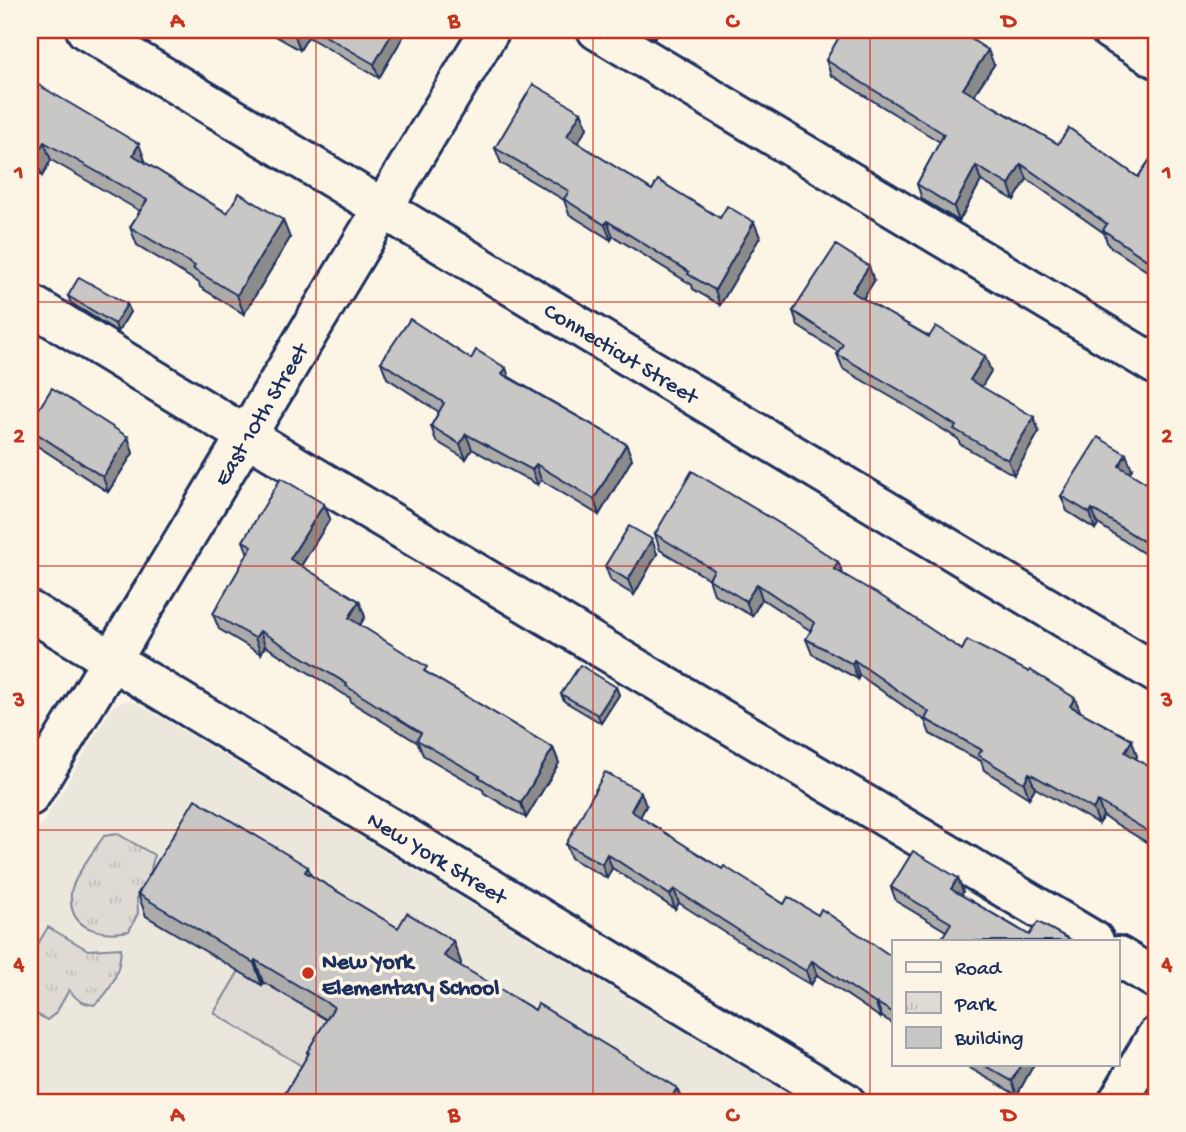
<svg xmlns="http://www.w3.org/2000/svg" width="1186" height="1132" viewBox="0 0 1186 1132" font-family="'Gochi Hand',sans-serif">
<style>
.built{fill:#ece7dc}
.park{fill:url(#park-tufts);stroke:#7d8599;stroke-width:2}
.garden{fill:#dfdbd4;stroke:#7d8599;stroke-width:2}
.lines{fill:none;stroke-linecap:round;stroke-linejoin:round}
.minor-casing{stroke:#1b2f5e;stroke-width:44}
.minor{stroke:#fcf5e5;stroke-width:38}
.wall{fill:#acabaa;stroke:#1b2f5e;stroke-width:2}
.shaded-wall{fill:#8c8b8b;stroke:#1b2f5e;stroke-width:2}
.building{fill:#c8c7c6;stroke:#1b2f5e;stroke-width:2}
.grid{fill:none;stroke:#c8321e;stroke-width:2;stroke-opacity:0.55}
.poi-dot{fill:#c8321e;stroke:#fcf5e5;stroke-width:2.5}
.labels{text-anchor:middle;stroke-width:7;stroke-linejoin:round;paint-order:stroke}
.street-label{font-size:23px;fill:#1b2f5e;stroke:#fcf5e5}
.poi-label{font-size:23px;font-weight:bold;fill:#1b2f5e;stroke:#fcf5e5;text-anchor:start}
.neatline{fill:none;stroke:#c8321e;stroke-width:2.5}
.grid-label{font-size:23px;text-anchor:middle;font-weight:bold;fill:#c8321e}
</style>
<defs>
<pattern id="park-tufts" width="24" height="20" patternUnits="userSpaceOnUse" patternTransform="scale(1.75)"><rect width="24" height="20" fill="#dfdbd4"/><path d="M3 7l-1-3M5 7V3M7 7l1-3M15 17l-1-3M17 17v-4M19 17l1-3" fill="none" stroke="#bfbcb8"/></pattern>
</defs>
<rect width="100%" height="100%" fill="#fcf5e5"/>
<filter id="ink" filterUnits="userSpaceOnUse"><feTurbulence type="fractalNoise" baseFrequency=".0143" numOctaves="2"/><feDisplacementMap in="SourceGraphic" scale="14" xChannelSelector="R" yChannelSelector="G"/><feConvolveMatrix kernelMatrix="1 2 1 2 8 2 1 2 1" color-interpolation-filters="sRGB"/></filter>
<g filter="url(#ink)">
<polygon class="built" points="127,700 142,706 801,1102 30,1102 30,844 113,706"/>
<g class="park">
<path d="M118,834L154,855L151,871L137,895L138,913L129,931C107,935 75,933 71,904C71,898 70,893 72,888C79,869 93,852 104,836Z"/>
<path d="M48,927L88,950L121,948C120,970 112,992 94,1005C81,1003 77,1000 69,990L56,1013L47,1020L30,1010V957Z"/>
</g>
<polygon class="garden" points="239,971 261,985 264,982 342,1029 315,1074 214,1013"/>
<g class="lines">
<g class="minor-casing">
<g id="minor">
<path id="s1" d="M86,30L1156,673"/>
<polyline points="597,30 1156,365"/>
<polyline points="1110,30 1156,58"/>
<polyline points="30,304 296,466 1094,941"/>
<path id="s2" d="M30,611L845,1102"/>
<path id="s3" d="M30,796L490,30"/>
<polyline points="1118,956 1156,979"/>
<polyline points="1118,1102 1156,1037"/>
</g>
</g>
<use href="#minor" class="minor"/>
</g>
<g class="wall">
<polygon points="265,30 407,30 379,78 308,37 300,50"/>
<polygon points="639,30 660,30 654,39"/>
<polygon points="826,60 994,65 974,95 1058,144 1138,177 1156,151 1156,269 1153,275 1108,245 1104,233 1027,179 1014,200 981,181 959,221 922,199 917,184 940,142 831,75"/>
<polygon points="30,80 146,163 227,213 290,238 244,314 200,287 199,283 137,245 130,227 140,211 51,160 42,176 30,168"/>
<polygon points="581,112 587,128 577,143 652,190 720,218 760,237 720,305 693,289 692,285 613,236 611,240 569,214 564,200 501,163 495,148"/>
<polygon points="874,281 863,299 991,371 981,387 1039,432 1014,475 960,444 958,439 903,404 843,369 837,354 838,352 798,326 793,311"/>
<polygon points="68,296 127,304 130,312 118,332 71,303"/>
<polygon points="471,359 509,377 626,444 632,459 599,515 541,480 538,485 472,449 466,459 436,441 431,426 439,412 387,378 381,362"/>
<polygon points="30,423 128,437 133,453 108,492 33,443 30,435"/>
<polygon points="1132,469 1129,473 1154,560 1098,524 1095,529 1067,511 1061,496"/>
<polygon points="324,504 330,519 301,566 359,601 365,617 360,625 429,674 553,748 559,763 526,818 484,793 483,790 423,755 418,743 351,702 350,698 265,646 261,654 219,629 213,614 248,554 243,541"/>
<polygon points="655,534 838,562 843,574 962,650 1080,712 1137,756 1136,759 1156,771 1156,848 1103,816 1099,824 1035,788 1029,798 984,770 981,761 930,734 925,721 859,675 858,679 812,654 806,639 811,631 762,599 752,616 714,594 709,579 660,550"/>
<polygon points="657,554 634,595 611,581 605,566"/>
<polygon points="616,687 619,695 601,723 564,701 561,694"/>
<polygon points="646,806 640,817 722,869 784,904 894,958 894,1024 882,1017 881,1018 817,975 811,985 768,960 679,903 675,909 612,868 607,878 571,858 566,844"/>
<polygon points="312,876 398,928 453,941 461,963 460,966 535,1010 677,1088 682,1102 280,1102 308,1055 307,1052 327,1020 263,982 262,985 146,916 138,894"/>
<polygon points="958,878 963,892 961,895 1029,935 946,931 896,901 891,887"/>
<polygon points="963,1064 1034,1064 1017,1095"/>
</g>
<g class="shaded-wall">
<polygon points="299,30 305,30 308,37 300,50 295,36"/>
<polygon points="394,30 407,30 379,78 374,64"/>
<polygon points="651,30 660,30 654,39"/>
<polygon points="988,50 994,65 968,103 963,89"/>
<polygon points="581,112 587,128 572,152 567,136"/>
<polygon points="44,142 51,160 42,176 35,157"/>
<polygon points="139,144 146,163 133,155"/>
<polygon points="1021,164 1027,179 1014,200 1009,185"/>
<polygon points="976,166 981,181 959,221 954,207"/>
<polygon points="283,220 290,238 244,314 237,295"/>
<polygon points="607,221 613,236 611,240 605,225"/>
<polygon points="754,222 760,237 720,305 715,290"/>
<polygon points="1155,247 1156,269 1153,275 1147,260"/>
<polygon points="869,266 874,281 857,308 852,292"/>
<polygon points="127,304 130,312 118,332 115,324"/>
<polygon points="985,356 991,371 976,396 970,380"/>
<polygon points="506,368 511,383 502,374"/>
<polygon points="1034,417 1039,432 1014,475 1008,460"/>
<polygon points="466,434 472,449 466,459 460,444"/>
<polygon points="128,437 133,453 108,492 103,477"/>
<polygon points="626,444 632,459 599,515 594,499"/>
<polygon points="1126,454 1132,469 1124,481 1119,466"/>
<polygon points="536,464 541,480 538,485 532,470"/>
<polygon points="324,504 330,519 296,574 290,559"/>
<polygon points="1092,509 1098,524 1095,529 1090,513"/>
<polygon points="1156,531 1156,556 1154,560 1148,544"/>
<polygon points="652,539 657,554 634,595 628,580"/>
<polygon points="838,562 844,577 834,569"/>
<polygon points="757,584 762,599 752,616 746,601"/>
<polygon points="359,601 365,617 354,634 349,618"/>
<polygon points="260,631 265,646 261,654 255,638"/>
<polygon points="854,660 859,675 858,679 852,664"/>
<polygon points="616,687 619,695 601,723 598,715"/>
<polygon points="1075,698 1081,713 1070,706"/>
<polygon points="1132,740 1137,756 1130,768 1125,752"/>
<polygon points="553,748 559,763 526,818 521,803"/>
<polygon points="1029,773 1035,788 1029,798 1024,783"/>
<polygon points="641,792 646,806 636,825 631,811"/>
<polygon points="1098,801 1103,816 1099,824 1093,809"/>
<polygon points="607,854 612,868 607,878 602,864"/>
<polygon points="308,867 316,889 305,872"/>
<polygon points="958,878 963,892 957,903 951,889"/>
<polygon points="674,889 679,903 675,909 670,895"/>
<polygon points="453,941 461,963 452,978 444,956"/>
<polygon points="255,960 263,982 262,985 254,963"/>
<polygon points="812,961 817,975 811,985 806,971"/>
<polygon points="877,1003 882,1017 881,1018 876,1004"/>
<polygon points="1021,1064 1034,1064 1017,1095 1012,1081"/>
<polygon points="677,1088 682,1102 669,1102"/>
</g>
<g class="building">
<polygon points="284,30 299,30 295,36"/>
<polygon points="315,30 394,30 374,64"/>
<polygon points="843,30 957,30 988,50 963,89 1058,144 1069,128 1138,177 1156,151 1156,248 1155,247 1147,260 1103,230 1107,224 1021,164 1009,185 976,166 954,207 917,184 944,134 826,60"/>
<polygon points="30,80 139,144 133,155 227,213 239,193 283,220 237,295 193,269 195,266 130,227 147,200 44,142 35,157 30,154"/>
<polygon points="533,84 581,112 567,136 652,190 658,180 720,218 727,206 754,222 715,290 688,274 689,272 607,221 605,225 564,199 569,191 495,148"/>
<polygon points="836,245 869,266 852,292 929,337 936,326 985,356 970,380 1034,417 1008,460 954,429 956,426 898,389 837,354 843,344 793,311"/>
<polygon points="79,277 127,304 115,324 68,296"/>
<polygon points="410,319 471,359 476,350 506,368 502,374 626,444 594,499 536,464 532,470 466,434 460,444 431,426 444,403 381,362"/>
<polygon points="52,388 128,437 103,477 30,429 30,423"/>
<polygon points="1098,437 1126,454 1119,466 1156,489 1156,531 1148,544 1092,509 1090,513 1061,496"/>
<polygon points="692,471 789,529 838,562 834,569 883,597 962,650 967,640 1029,672 1030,670 1075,698 1070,706 1132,740 1125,752 1156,771 1156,836 1098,801 1093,809 1029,773 1024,783 978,755 982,750 925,719 929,712 854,660 852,664 806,639 815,623 757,584 746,601 709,579 714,570 655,534"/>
<polygon points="281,478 324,504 290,559 359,601 349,618 427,667 424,671 553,748 521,803 479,777 480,776 417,740 421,733 346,686 347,684 260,631 255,638 213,614 252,546 243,541"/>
<polygon points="629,526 652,539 628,580 605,566"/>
<polygon points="580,665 616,687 598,715 561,694"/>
<polygon points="605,772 641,792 631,811 722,869 724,866 784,904 788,897 818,915 821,909 894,958 894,1013 877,1003 876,1004 812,961 806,971 763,946 674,889 670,895 607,854 602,864 566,844"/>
<polygon points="195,799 308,867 305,872 398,928 407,913 453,941 444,956 535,1010 538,1004 677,1088 669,1102 280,1102 309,1053 307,1052 334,1007 255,960 254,963 138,894"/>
<polygon points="913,851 958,878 951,889 1029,935 1038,922 1073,941 940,941 951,923 891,887"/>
<polygon points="982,1064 1021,1064 1012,1081"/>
</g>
</g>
<path class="grid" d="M316,30V1102M593,30V1102M870,30V1102M30,302H1156M30,566H1156M30,830H1156"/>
<circle class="poi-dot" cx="308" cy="973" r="7"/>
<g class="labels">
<g class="street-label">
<text dy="8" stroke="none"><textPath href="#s1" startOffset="625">Connecticut Street</textPath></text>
<text dy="8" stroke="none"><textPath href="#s3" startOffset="446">East 10th Street</textPath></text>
<text dy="8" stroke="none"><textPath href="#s2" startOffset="476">New York Street</textPath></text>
</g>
<g class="poi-label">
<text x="322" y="968">New York<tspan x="322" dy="26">Elementary School</tspan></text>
</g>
</g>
<rect width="1186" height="1132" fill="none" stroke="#fcf5e5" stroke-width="77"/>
<rect x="892" y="940" width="228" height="126" fill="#fcf5e5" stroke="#a2a6af" stroke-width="2"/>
<rect x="906" y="962" width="35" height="10" fill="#fcf5e5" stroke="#a2a6af" stroke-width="2"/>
<text x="955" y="974" font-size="21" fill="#1b2f5e">Road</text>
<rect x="906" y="992" width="35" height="21" fill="url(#park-tufts)" stroke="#a2a6af" stroke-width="2"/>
<text x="955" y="1010" font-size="21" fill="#1b2f5e">Park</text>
<rect x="906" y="1027" width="35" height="21" fill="#c8c7c6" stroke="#a2a6af" stroke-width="2"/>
<text x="955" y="1044" font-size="21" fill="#1b2f5e">Building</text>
<rect x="38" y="38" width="1110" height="1056" class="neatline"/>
<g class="grid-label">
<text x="177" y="27">A</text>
<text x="454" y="27">B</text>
<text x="732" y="27">C</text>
<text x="1009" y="27">D</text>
<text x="19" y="178">1</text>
<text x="1167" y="178">1</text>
<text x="19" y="442">2</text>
<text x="1167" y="442">2</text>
<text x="19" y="706">3</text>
<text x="1167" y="706">3</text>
<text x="19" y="970">4</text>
<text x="1167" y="970">4</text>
<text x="177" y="1121">A</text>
<text x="454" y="1121">B</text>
<text x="732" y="1121">C</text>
<text x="1009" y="1121">D</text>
</g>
</svg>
